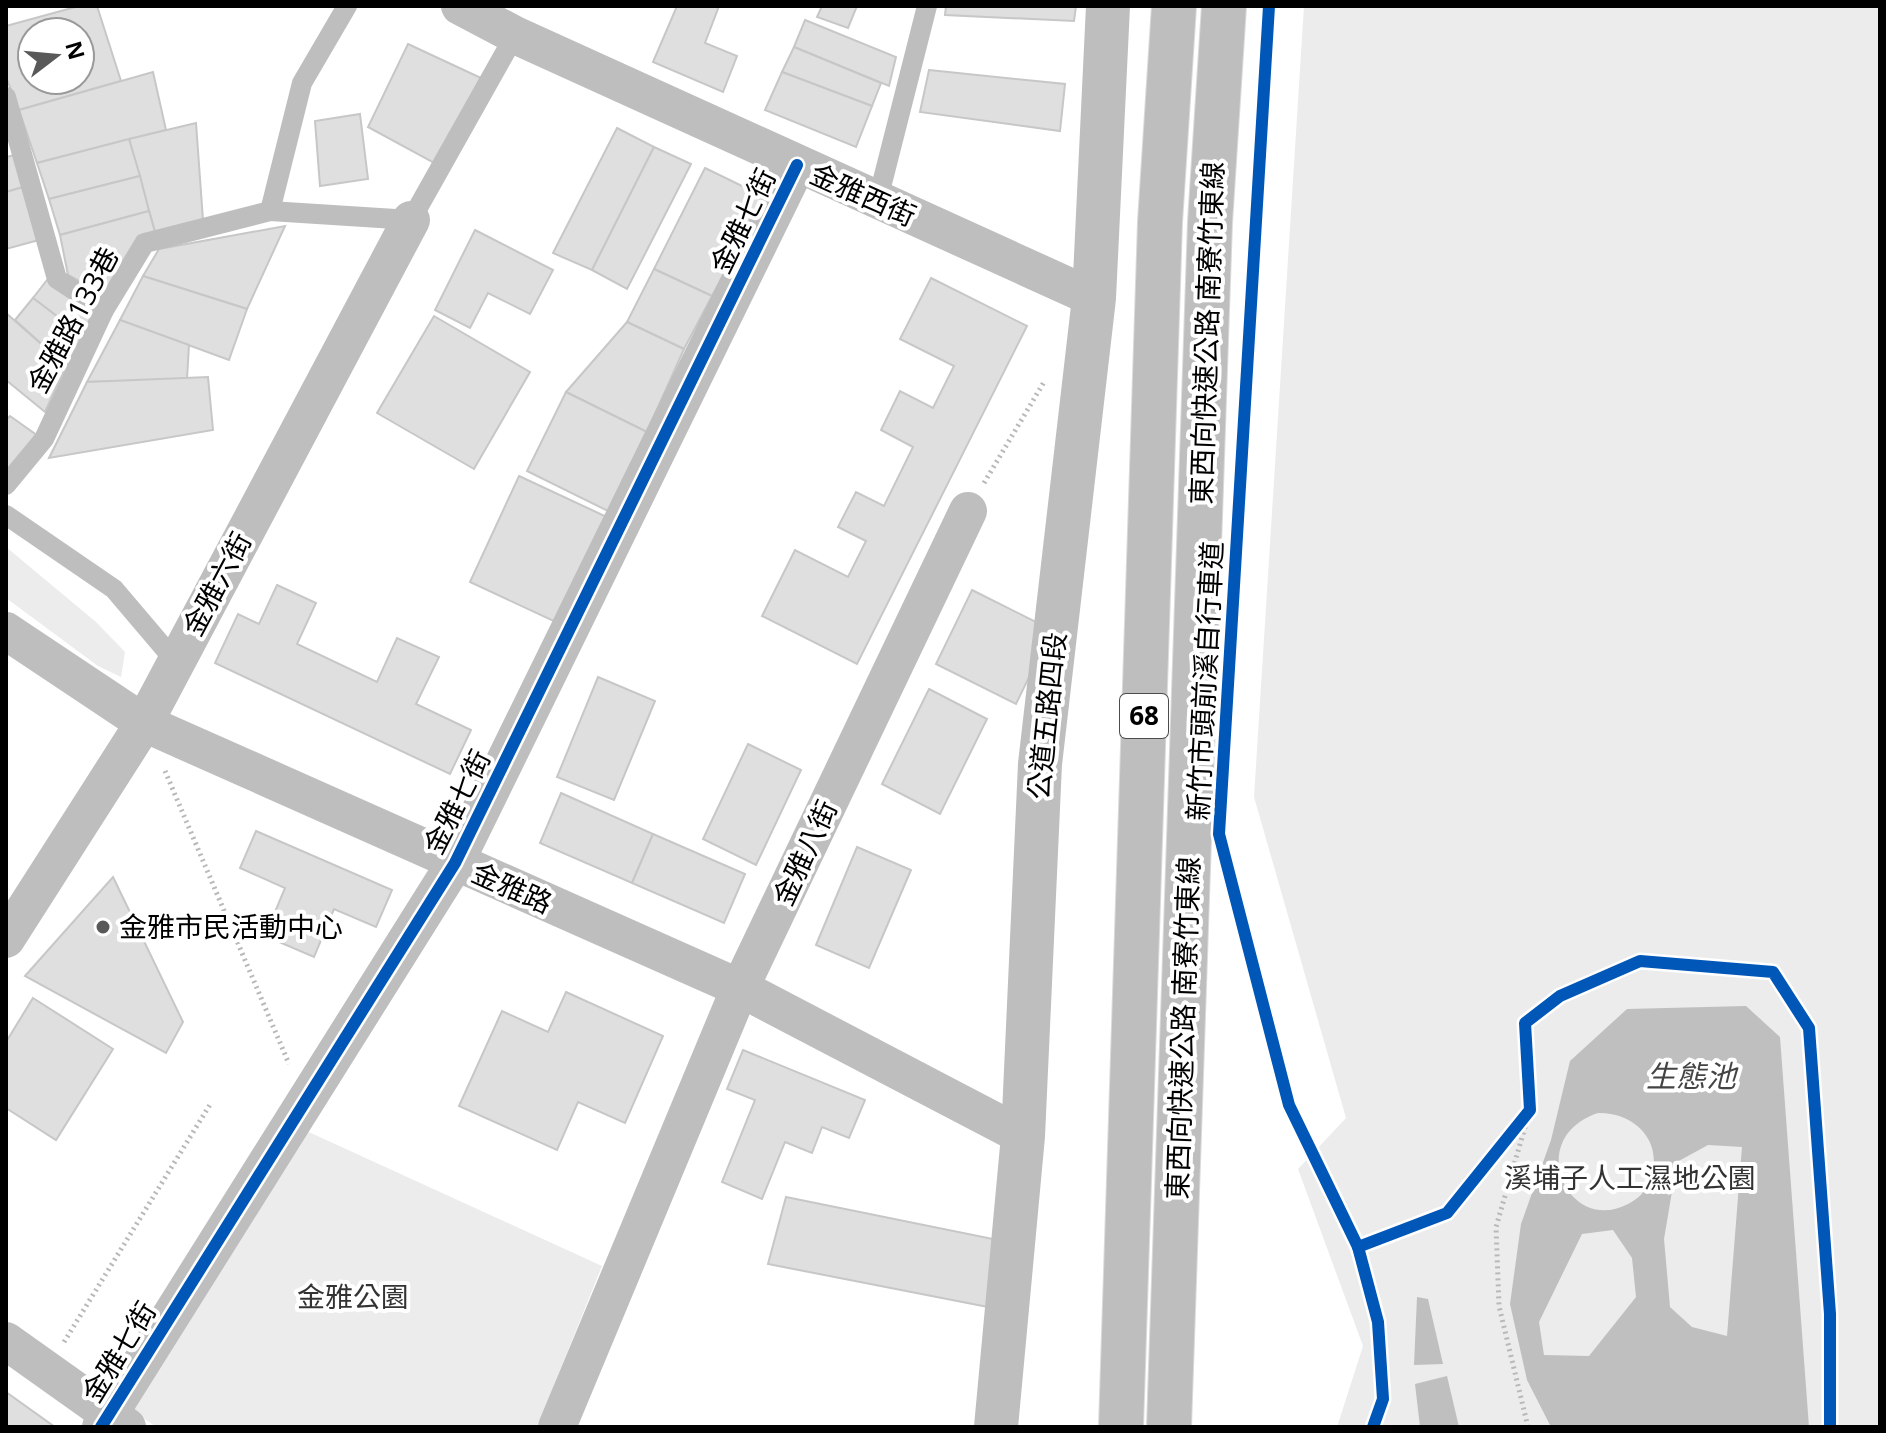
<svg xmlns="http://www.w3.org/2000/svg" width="1886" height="1433" viewBox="0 0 1886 1433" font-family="'Open Sans','Noto Sans TC',sans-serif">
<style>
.green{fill:#ececec}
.water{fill:#bfbfbf;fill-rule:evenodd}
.building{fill:#dfdfdf;stroke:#c7c7c7;stroke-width:2;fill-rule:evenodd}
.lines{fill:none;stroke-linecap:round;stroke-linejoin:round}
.trunk-casing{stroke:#dbdbdb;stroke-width:46}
.path{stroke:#b9b9b9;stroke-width:5;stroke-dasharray:2 4;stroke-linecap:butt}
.service{stroke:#bebebe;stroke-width:20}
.minor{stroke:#bebebe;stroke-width:38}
.tertiary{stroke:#bebebe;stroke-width:44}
.trunk{stroke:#bebebe;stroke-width:44}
.cycleway-casing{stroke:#fff;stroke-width:17}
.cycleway{stroke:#0057b8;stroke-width:12}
.poi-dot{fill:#595959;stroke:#fff;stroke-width:3}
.labels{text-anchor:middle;stroke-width:8;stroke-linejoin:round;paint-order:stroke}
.shield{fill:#fff;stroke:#4c4c4c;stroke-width:2}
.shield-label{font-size:26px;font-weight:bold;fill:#000}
.street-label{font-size:28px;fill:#000;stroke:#fff}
.poi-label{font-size:28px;fill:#000;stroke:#fff;text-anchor:start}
.park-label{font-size:28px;fill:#333;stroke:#fff}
.water-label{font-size:30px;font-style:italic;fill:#444;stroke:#fff}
</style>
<rect width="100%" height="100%" fill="#fff"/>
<g class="green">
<polygon points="1304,6 1880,6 1880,1427 1337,1427 1363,1346 1298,1169 1346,1118 1254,797"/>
<polygon points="6,547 96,622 125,652 121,677 98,666 6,598"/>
<polygon points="300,1128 602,1266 537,1427 156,1427 131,1409"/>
</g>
<g class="water">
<path d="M1746,1006L1780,1037L1809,1427H1551L1527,1380L1510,1304L1521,1224L1551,1140L1570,1061L1627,1009ZM1598,1113C1636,1112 1666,1144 1649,1182C1645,1192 1638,1199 1628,1204C1568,1236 1523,1138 1598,1113ZM1708,1145L1742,1147L1727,1336L1692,1327L1670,1307L1664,1239L1677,1162ZM1613,1230L1632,1258L1636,1297L1589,1356L1544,1355L1539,1322L1582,1234Z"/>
<polygon points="1417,1297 1428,1299 1443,1364 1414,1365"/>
<polygon points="1447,1376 1459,1427 1420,1427 1415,1384"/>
</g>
<g class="building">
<path d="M79,6H97L121,81L19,110L6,77V26ZM32,32H80V80H32Z"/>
<polygon points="677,6 719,6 705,43 737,56 723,92 653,62"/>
<polygon points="822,6 857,6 848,28 817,17"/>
<polygon points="946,6 1076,6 1074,21 945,15"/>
<polygon points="805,20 896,57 889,86 794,47"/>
<polygon points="408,44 481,78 436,164 368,127"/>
<polygon points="794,47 881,83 872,106 782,72"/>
<polygon points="929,70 1065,84 1060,131 920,112"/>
<polygon points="153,72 166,130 37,163 19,110"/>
<polygon points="782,72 872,106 856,147 765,110"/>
<polygon points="360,114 368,179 320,186 315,121"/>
<polygon points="196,123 203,220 155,232 129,139"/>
<polygon points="617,128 654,147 592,270 553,253"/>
<polygon points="129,139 140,176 49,199 37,163"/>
<polygon points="654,147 691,164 627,289 592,270"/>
<polygon points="15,155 23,187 6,192 6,157"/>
<polygon points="705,168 765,197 712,296 654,269"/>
<polygon points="140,176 149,211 60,235 49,199"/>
<polygon points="23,187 39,240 6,249 6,192"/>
<polygon points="149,211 155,232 138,236 103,294 68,275 60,235"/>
<polygon points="285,226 247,309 143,276 159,249"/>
<polygon points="475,230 553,270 530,314 488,293 470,328 435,310"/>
<polygon points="654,269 712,296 684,349 627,322"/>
<polygon points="143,276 247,309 229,360 120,320"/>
<polygon points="931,278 1027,326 857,664 762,616 795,550 848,577 866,541 838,527 856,492 884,506 913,447 881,430 900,391 933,408 954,366 900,339"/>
<polygon points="47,280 97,312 83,336 33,298"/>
<polygon points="33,298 83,336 66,366 15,320"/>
<polygon points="6,313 66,366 45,412 6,380"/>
<polygon points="434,316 530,372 474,469 377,413"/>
<polygon points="120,320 189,345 187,379 87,382"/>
<polygon points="627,322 684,349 647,432 566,392"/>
<polygon points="208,377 213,430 49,458 87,382"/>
<polygon points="566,392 647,432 608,511 527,471"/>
<polygon points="10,416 38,436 6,473 6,420"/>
<polygon points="519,476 609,518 560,624 470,582"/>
<polygon points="277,585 316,603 297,644 377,682 397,638 439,657 416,704 471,730 450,774 215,663 238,614 259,624"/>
<polygon points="972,590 1052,630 1016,704 936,664"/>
<polygon points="598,677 655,701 614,800 557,777"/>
<polygon points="929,689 987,719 940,814 882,784"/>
<polygon points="748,744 801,770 756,865 703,839"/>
<polygon points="561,793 653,834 632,883 540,843"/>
<polygon points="256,831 392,890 376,927 334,909 314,957 265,936 285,888 240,868"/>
<polygon points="653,834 745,874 724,923 632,883"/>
<polygon points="857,847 911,870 869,968 816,945"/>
<polygon points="113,877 183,1022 166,1053 25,976"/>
<polygon points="566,992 663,1036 625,1123 578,1102 557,1150 459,1106 502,1011 548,1032"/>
<polygon points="33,998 113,1049 56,1140 6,1108 6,1042"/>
<polygon points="743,1050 865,1100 849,1138 822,1127 812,1153 785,1142 762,1199 722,1182 755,1100 727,1089"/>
<polygon points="786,1197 993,1239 988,1307 768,1264"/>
<polygon points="6,1392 52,1425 50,1427 6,1427"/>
</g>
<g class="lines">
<g class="trunk-casing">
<g id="trunk">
<polyline points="1121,1427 1160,222 1174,6"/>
<polyline points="1169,1427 1210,222 1224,6"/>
</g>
</g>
<g class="path">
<polyline points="984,483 1044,382"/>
<polyline points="165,771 289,1064"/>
<polyline points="64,1342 211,1103"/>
<polyline points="1528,1427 1499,1306 1496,1227 1530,1110"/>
</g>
<g class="service">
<polyline points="6,97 57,279 104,310"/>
<polyline points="877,203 927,6"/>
<polyline points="270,211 302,83 347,6"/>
<polyline points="6,485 44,439 104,310 145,243 270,211 411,220 515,35"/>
<polyline points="6,515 114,589 176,662"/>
</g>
<g class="minor">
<polyline points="460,6 515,35 1094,298"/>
<polyline points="6,631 144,723 740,988 1023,1136"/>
<polyline points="6,939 144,723 411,220"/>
<polyline points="6,1341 127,1427"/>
<polyline points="101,1427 455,863 797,165"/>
<polyline points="557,1427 740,988 968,511"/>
</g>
<polyline class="tertiary" points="996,1427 1023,1136 1040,764 1094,298 1108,6"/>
<use href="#trunk" class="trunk"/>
<g class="cycleway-casing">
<g id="cycleway">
<polyline points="1269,6 1219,834 1289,1105 1358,1247 1378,1322 1383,1399 1373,1427"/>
<polyline points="1358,1247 1447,1213 1530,1110 1525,1023 1560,996 1640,961 1773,972 1809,1028 1830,1314 1830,1427"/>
<polyline points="101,1427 455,863 797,165"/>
</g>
</g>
<use href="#cycleway" class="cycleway"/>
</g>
<circle class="poi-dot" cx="103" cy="927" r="8"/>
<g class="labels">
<rect class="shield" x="1120" y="694" width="48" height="44" rx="6"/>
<g class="shield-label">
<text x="1144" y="725">68</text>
</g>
<g class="street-label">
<text transform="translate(863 195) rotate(24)" y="10">金雅西街</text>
<text transform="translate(743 221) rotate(-64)" y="10">金雅七街</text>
<text transform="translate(73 320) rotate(-62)" y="10">金雅路133巷</text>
<text transform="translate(1207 333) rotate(-88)" y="10">東西向快速公路 南寮竹東線</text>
<text transform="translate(217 584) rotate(-62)" y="10">金雅六街</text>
<text transform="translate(1205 681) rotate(-87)" y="10">新竹市頭前溪自行車道</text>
<text transform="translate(1047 716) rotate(-84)" y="10">公道五路四段</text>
<text transform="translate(457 802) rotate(-63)" y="10">金雅七街</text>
<text transform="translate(805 853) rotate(-65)" y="10">金雅八街</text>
<text transform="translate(512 888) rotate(24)" y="10">金雅路</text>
<text transform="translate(1183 1028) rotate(-88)" y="10">東西向快速公路 南寮竹東線</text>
<text transform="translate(119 1352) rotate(-58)" y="10">金雅七街</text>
</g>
<g class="poi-label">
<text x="119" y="937">金雅市民活動中心</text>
</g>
<g class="park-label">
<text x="1630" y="1188">溪埔子人工濕地公園</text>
<text x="353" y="1307">金雅公園</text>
</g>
<g class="water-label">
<text x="1691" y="1087">生態池</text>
</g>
</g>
<rect width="1886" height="1433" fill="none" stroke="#000000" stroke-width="16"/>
<g transform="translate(56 56) rotate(74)"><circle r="38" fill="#ffffff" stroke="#999999" stroke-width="2"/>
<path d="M0-6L14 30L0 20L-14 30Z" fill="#595959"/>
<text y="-12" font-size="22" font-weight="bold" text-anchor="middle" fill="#000000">N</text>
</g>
</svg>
